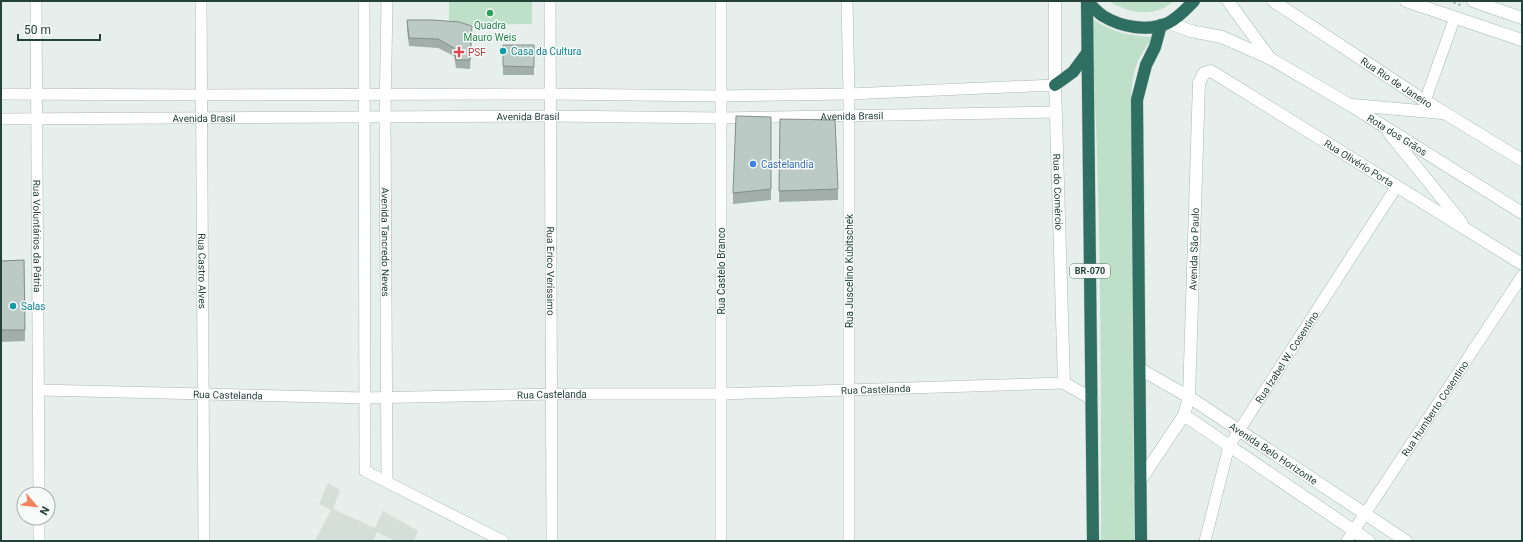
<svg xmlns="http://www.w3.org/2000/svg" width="1523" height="542" viewBox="0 0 1523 542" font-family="Roboto,sans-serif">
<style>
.built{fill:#d4dfda}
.green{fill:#bfe0c8}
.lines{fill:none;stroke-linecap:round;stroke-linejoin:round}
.street-casing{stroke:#a8b8b2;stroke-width:12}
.secondary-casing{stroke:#a4bbb3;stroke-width:13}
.highway-casing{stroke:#c2cac8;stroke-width:13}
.path{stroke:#86b3a5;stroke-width:2;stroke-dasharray:2 3;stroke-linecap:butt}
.street{stroke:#fff;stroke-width:11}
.secondary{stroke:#fff;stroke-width:12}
.highway{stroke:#2f6f62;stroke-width:12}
.wall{fill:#a1aea9}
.building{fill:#bbcac4;stroke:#838d89}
.leisure-dot{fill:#2e9e5b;stroke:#f7fbf9;stroke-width:1.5}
.culture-dot{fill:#0f9aa8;stroke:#f7fbf9;stroke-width:1.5}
.health-dot{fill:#e0444e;stroke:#f7fbf9;stroke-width:1.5}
.shop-dot{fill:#3f7fe0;stroke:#f7fbf9;stroke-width:1.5}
.labels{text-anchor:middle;stroke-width:3;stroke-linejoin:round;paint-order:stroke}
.shield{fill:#f7fbf9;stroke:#637a73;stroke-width:1}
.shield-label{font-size:9px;font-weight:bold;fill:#24423a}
.leisure-label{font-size:10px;fill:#27864d;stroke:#f7fbf9}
.culture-label{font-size:10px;fill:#0d838f;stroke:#f7fbf9;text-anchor:start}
.health-label{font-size:10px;fill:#be3a42;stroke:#f7fbf9;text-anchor:start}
.street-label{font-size:10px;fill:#24423a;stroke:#f7fbf9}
.shop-label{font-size:10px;fill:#366cbe;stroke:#f7fbf9;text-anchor:start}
</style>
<rect width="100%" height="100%" fill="#e6efeb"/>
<polygon class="built" points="328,483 340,490 333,509 375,528 383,511 418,531 414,541 395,541 377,532 373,541 315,541 331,510 319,504"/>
<g class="green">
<polygon points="449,1 532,1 532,24 449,25"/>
<path d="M1109,1H1174C1155,18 1129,14 1109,1Z"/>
<path d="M1091,18C1111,32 1129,36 1153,37C1136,61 1133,69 1131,99L1134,541H1101C1101,367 1101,192 1091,18Z"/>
</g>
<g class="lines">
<g class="street-casing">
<g id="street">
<path id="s1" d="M36,1L39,494"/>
<path id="s2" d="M201,1L204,541"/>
<polyline points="364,1 365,471 503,541"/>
<path id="s3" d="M387,1L385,117L387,482"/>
<path id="s4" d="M550,1L552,541"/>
<polyline points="721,1 721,541"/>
<polyline points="847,1 849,94 849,541"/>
<polyline points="1,94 202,95 550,94 721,96 849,94 1055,85"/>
<polyline points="1425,101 1455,17"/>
<path id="s5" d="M1,119L550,116L721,118L1056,112"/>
<path id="s6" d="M39,390L364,398L552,394H721L1064,383"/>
<polyline points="39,518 39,541"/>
<path id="s7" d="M1205,541L1229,446L1397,186"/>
<path id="s8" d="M1347,541L1522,276"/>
</g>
</g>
<g class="secondary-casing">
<g id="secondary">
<path id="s9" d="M1055,1V85L1064,383L1092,399"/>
<polyline points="1228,1 1269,57"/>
<path id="s10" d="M1273,1L1425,101L1522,160"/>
<polyline points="1406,1 1522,40"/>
<polyline points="1473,1 1522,18"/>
<path id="s11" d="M1169,23L1191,31L1222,37L1271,59L1350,105L1522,213"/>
<polyline points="1353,105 1442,113"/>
<polyline points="1389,133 1462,223"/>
<path id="s12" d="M1140,369L1189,397L1406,541"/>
<polyline points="1184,415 1369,541"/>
<path id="s13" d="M1140,481L1184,415L1189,397L1199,83L1204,73L1211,71L1522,264"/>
</g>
</g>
<g class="highway-casing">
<g id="highway">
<polyline points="1087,1 1093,541"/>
<path d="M1087,1C1092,6 1097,12 1103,16C1121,27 1148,32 1168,23C1178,18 1186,9 1194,1"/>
<polyline points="1055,85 1073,72 1087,53"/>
<polyline points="1141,541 1137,100 1146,65 1155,47 1161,25"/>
</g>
</g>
<polyline class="path" points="1449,1 1463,6"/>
<use href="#street" class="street"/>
<use href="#secondary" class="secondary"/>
<use href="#highway" class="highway"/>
</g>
<g class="wall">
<polygon points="407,20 472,35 470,69 456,68 454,56 438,48 409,46 407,29"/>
<rect x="503" y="45" width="31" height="30"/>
<polygon points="771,117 771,200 733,204 733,193"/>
<polygon points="780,119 838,189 838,200 779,202"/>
<polygon points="24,260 25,341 1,342 1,261"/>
</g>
<g class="building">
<polygon points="407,20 433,20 459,22 472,26 470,60 456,60 454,48 438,39 409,38"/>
<polygon points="503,45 534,45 534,67 503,66"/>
<polygon points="736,116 771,117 771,189 733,193"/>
<polygon points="780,119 835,120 838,189 779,191"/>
<polygon points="24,260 25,330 1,330 1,261"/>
</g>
<circle class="leisure-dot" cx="490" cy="13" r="4"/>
<g class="culture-dot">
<circle cx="503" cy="51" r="4"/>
<circle cx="13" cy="306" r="4"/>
</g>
<path class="health-dot" d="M457 46h4v4h4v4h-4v4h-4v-4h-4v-4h4z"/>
<circle class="shop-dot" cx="753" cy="164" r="4"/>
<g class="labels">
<rect class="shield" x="1070" y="264" width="40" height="14" rx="3"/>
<g class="shield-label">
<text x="1090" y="274">BR-070</text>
</g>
<g class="leisure-label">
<text x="490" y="29">Quadra<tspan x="490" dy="12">Mauro Weis</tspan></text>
</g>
<g class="culture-label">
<text x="511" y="55">Casa da Cultura</text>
<text x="21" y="310">Salas</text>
</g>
<g class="health-label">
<text x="468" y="56">PSF</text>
</g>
<g class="street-label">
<text dy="4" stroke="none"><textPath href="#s10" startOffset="148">Rua Rio de Janeiro</textPath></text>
<text dy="4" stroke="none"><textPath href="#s5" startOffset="527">Avenida Brasil</textPath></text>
<text dy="4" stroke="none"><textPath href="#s5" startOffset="851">Avenida Brasil</textPath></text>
<text dy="4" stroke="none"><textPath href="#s5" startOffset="203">Avenida Brasil</textPath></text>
<text dy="4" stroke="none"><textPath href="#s11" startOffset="256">Rota dos Grãos</textPath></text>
<text dy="4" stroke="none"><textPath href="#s13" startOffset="605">Rua Olivério Porta</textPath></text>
<text dy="4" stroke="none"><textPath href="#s9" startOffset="191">Rua do Comércio</textPath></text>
<text dy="4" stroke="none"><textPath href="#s1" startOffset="235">Rua Voluntários da Pátria</textPath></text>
<text dy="4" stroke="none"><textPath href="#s3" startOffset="241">Avenida Tancredo Neves</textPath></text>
<text dy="4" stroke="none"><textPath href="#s13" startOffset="246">Avenida São Paulo</textPath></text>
<text dy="4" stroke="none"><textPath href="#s2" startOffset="270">Rua Castro Alves</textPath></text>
<text dy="4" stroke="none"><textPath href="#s4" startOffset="270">Rua Erico Veríssimo</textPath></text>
<text transform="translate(721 271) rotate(-90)" y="4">Rua Castelo Branco</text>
<text transform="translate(849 271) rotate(-90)" y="4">Rua Juscelino Kubitschek</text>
<text dy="4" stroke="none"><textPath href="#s7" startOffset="204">Rua Izabel W. Cosentino</textPath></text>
<text dy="4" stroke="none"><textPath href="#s6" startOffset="837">Rua Castelanda</textPath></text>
<text dy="4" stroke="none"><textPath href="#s6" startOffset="189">Rua Castelanda</textPath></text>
<text dy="4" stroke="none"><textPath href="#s6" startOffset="513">Rua Castelanda</textPath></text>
<text dy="4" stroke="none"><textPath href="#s8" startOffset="159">Rua Humberto Cosentino</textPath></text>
<text dy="4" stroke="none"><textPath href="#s12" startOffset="158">Avenida Belo Horizonte</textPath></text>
</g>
<g class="shop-label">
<text x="761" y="168">Castelandia</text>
</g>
</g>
<rect width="1523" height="542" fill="none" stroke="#24423a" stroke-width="4"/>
<g transform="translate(36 506) rotate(118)"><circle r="19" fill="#f7fbf9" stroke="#a3b1ad"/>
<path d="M0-3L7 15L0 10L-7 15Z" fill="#f4845f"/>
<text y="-6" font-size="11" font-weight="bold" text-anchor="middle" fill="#24423a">N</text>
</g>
<path d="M18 34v6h82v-6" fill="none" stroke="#24423a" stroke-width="2"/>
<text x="24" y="34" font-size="12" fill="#24423a" stroke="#f7fbf9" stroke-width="3" paint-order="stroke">50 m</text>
</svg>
